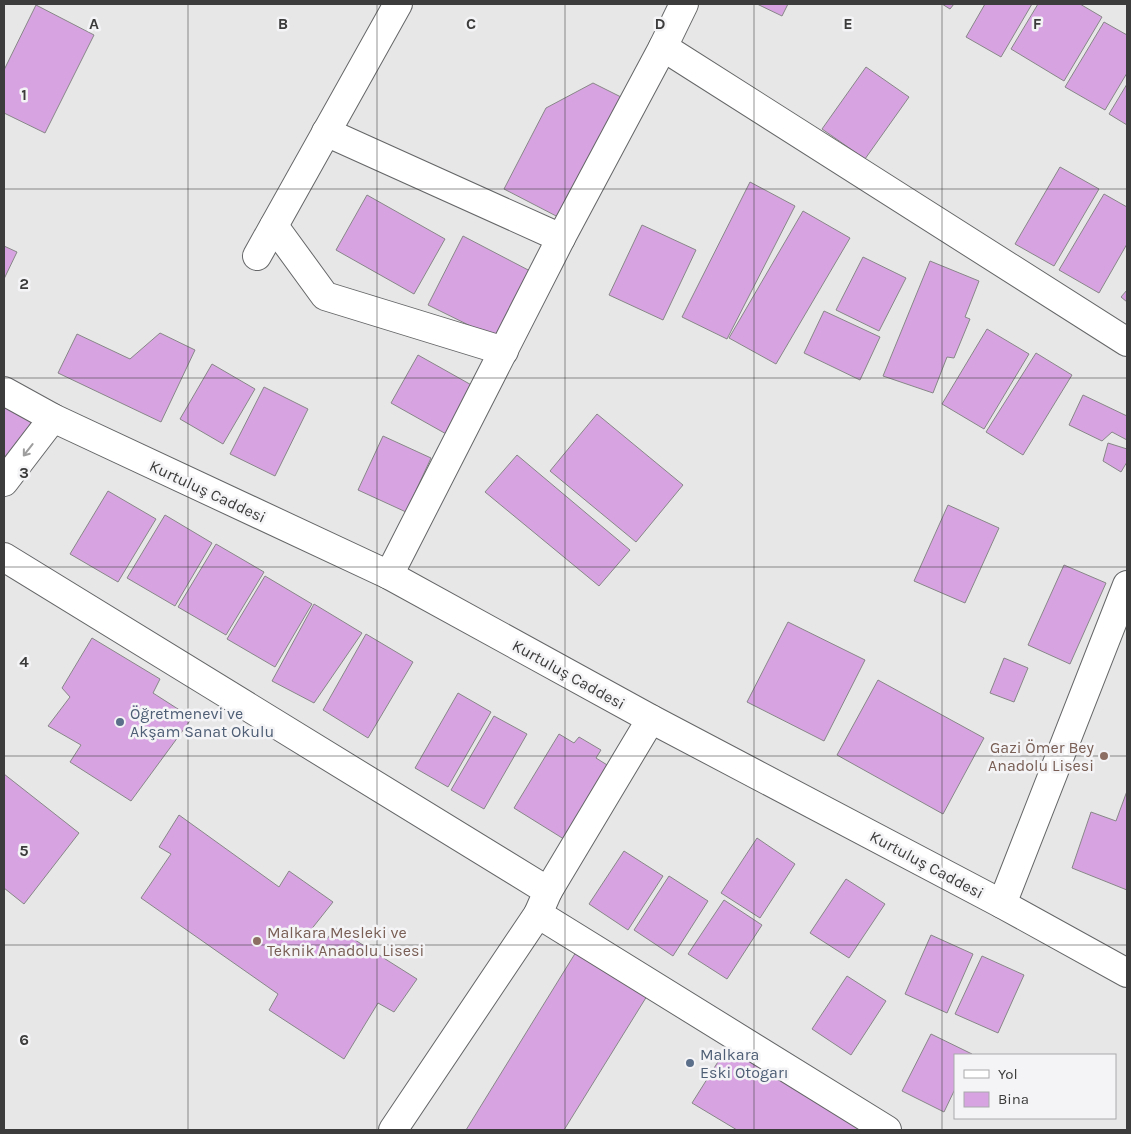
<svg xmlns="http://www.w3.org/2000/svg" width="1131" height="1134" viewBox="0 0 1131 1134" font-family="Karla,sans-serif">
<style>
.building{fill:#d7a3e1;stroke:#888788}
.lines{fill:none;stroke-linecap:round;stroke-linejoin:round}
.minor-casing{stroke:#656667;stroke-width:30}
.tertiary-casing{stroke:#656667;stroke-width:30}
.minor{stroke:#fff;stroke-width:28}
.tertiary{stroke:#fff;stroke-width:28}
.oneway{stroke:#9e9e9e}
.grid{fill:none;stroke:#3c3c3c;stroke-width:1;stroke-opacity:0.55}
.service-dot{fill:#5c6f8a;stroke:#f4f4f6;stroke-width:2}
.education-dot{fill:#8d6e63;stroke:#f4f4f6;stroke-width:2}
.labels{text-anchor:middle;stroke-width:5;stroke-linejoin:round;paint-order:stroke}
.street-label{font-size:16px;fill:#3c3c3c;stroke:#f4f4f6}
.service-label{font-size:16px;fill:#4e5e75;stroke:#f4f4f6;text-anchor:start}
.education-label{font-size:16px;fill:#785e54;stroke:#f4f4f6;text-anchor:end}
.grid-label{font-size:16px;text-anchor:middle;font-weight:bold;fill:#3c3c3c;stroke:#f4f4f6;stroke-width:5;stroke-linejoin:round;paint-order:stroke}
</style>
<rect width="100%" height="100%" fill="#e7e7e8"/>
<g class="building">
<polygon points="757,4 788,4 782,16"/>
<polygon points="942,4 954,4 950,9"/>
<polygon points="985,4 1032,4 1001,57 966,37"/>
<polygon points="1038,4 1080,4 1102,17 1064,81 1011,49"/>
<polygon points="36,5 94,35 45,133 4,113 4,70"/>
<polygon points="1104,22 1127,35 1127,73 1105,110 1065,87"/>
<polygon points="866,67 909,97 865,159 822,129"/>
<polygon points="593,83 623,98 562,219 504,189 546,108"/>
<polygon points="1127,84 1127,125 1109,114"/>
<polygon points="1060,167 1099,189 1054,266 1015,244"/>
<polygon points="750,182 795,206 727,339 682,317"/>
<polygon points="1104,194 1127,207 1127,244 1099,293 1059,270"/>
<polygon points="367,195 445,239 414,294 336,250"/>
<polygon points="803,211 850,238 776,364 729,338"/>
<polygon points="642,225 696,250 663,320 609,295"/>
<polygon points="463,236 532,272 497,339 428,305"/>
<polygon points="4,246 17,252 4,279"/>
<polygon points="863,257 906,278 879,331 836,310"/>
<polygon points="930,261 979,281 965,317 970,319 954,358 947,357 933,393 883,376"/>
<polygon points="1127,290 1127,302 1121,297"/>
<polygon points="824,311 880,337 860,380 804,353"/>
<polygon points="987,329 1029,354 984,429 942,404"/>
<polygon points="160,333 195,350 161,422 58,373 77,334 130,359"/>
<polygon points="1036,353 1072,375 1023,455 986,432"/>
<polygon points="418,355 475,387 448,435 391,403"/>
<polygon points="212,364 255,389 223,444 180,419"/>
<polygon points="264,387 308,409 275,476 230,454"/>
<polygon points="1083,395 1127,416 1127,440 1112,432 1102,441 1069,425"/>
<polygon points="4,399 34,417 15,454 4,469"/>
<polygon points="597,414 683,485 636,542 550,471"/>
<polygon points="383,436 431,458 406,512 358,490"/>
<polygon points="1108,443 1127,449 1127,462 1121,472 1103,461"/>
<polygon points="517,455 630,550 599,586 485,492"/>
<polygon points="108,491 156,519 118,582 70,554"/>
<polygon points="948,505 999,528 965,603 914,581"/>
<polygon points="165,515 212,543 175,606 127,578"/>
<polygon points="216,544 264,572 226,635 178,607"/>
<polygon points="1064,565 1106,583 1070,664 1028,645"/>
<polygon points="265,576 312,604 275,667 227,639"/>
<polygon points="314,604 362,633 314,703 272,681"/>
<polygon points="788,622 865,660 824,741 747,702"/>
<polygon points="366,634 413,662 368,738 323,710"/>
<polygon points="92,638 160,679 153,693 192,718 131,801 70,762 81,745 48,726 70,697 62,688"/>
<polygon points="1004,658 1028,668 1014,702 990,693"/>
<polygon points="878,680 984,738 943,814 837,755"/>
<polygon points="458,693 491,712 448,787 415,768"/>
<polygon points="494,716 527,734 484,809 451,790"/>
<polygon points="559,734 574,743 579,737 601,750 596,758 612,768 567,841 514,808"/>
<polygon points="4,774 79,833 24,904 4,888"/>
<polygon points="1127,791 1127,890 1072,868 1091,812 1116,821"/>
<polygon points="179,815 279,887 289,871 333,902 310,931 326,940 336,928 417,979 394,1012 378,1003 344,1059 269,1010 278,994 141,898 171,854 159,847"/>
<polygon points="757,838 795,864 760,918 721,893"/>
<polygon points="624,851 663,876 628,930 589,904"/>
<polygon points="669,876 708,901 673,956 634,930"/>
<polygon points="846,879 885,904 849,958 810,933"/>
<polygon points="724,900 762,925 727,979 688,954"/>
<polygon points="931,935 973,954 947,1013 905,994"/>
<polygon points="576,952 647,996 564,1130 466,1130"/>
<polygon points="982,956 1024,975 998,1033 955,1014"/>
<polygon points="847,976 886,1001 851,1055 812,1029"/>
<polygon points="931,1034 972,1054 972,1055 955,1055 955,1089 944,1112 902,1091"/>
<polygon points="733,1038 883,1130 737,1130 692,1103"/>
</g>
<g class="lines">
<g class="minor-casing">
<g id="minor">
<polyline points="663,47 1127,342"/>
<polyline points="326,132 561,238"/>
<polyline points="274,226 325,296 504,351"/>
<polyline points="257,256 398,4"/>
<polyline points="4,482 53,418"/>
<polyline points="4,557 548,891 538,914 887,1130"/>
<polyline points="389,575 561,238 663,47 684,4"/>
<polyline points="548,891 651,719"/>
<polyline points="1002,904 1127,585"/>
<polyline points="393,1130 538,914"/>
</g>
</g>
<g class="tertiary-casing">
<polyline id="tertiary" points="4,391 53,418 389,575 651,719 1002,904 1127,973"/>
</g>
<use href="#minor" class="minor"/>
<use href="#tertiary" class="tertiary"/>
</g>
<defs><path id="oneway-shaft" d="M-6 0H5M1.5-3L5.5 0L1.5 3" fill="none" stroke-width="1.6" stroke-linecap="round" stroke-linejoin="round" transform="scale(1.25)"/></defs>
<use class="oneway" href="#oneway-shaft" transform="translate(28 450) rotate(128)"/>
<path class="grid" d="M188,4V1130M377,4V1130M565,4V1130M754,4V1130M942,4V1130M4,189H1127M4,378H1127M4,567H1127M4,756H1127M4,945H1127"/>
<g class="service-dot">
<circle cx="120" cy="722" r="5"/>
<circle cx="690" cy="1063" r="5"/>
</g>
<g class="education-dot">
<circle cx="1104" cy="756" r="5"/>
<circle cx="257" cy="941" r="5"/>
</g>
<g class="labels">
<g class="street-label">
<text transform="translate(208 491) rotate(25)" y="6">Kurtuluş Caddesi</text>
<text transform="translate(569 674) rotate(29)" y="6">Kurtuluş Caddesi</text>
<text transform="translate(927 864) rotate(28)" y="6">Kurtuluş Caddesi</text>
</g>
<g class="service-label">
<text x="130" y="719">Öğretmenevi ve<tspan x="130" dy="18">Akşam Sanat Okulu</tspan></text>
<text x="700" y="1060">Malkara<tspan x="700" dy="18">Eski Otogarı</tspan></text>
</g>
<g class="education-label">
<text x="1094" y="753">Gazi Ömer Bey<tspan x="1094" dy="18">Anadolu Lisesi</tspan></text>
<text x="267" y="938" text-anchor="start">Malkara Mesleki ve<tspan x="267" dy="18">Teknik Anadolu Lisesi</tspan></text>
</g>
</g>
<g class="grid-label">
<text x="94" y="29">A</text>
<text x="283" y="29">B</text>
<text x="471" y="29">C</text>
<text x="660" y="29">D</text>
<text x="848" y="29">E</text>
<text x="1037" y="29">F</text>
<text x="24" y="100">1</text>
<text x="24" y="289">2</text>
<text x="24" y="478">3</text>
<text x="24" y="667">4</text>
<text x="24" y="856">5</text>
<text x="24" y="1045">6</text>
</g>
<rect width="1131" height="1134" fill="none" stroke="#3c3c3c" stroke-width="10"/>
<rect x="954" y="1054" width="162" height="65" fill="#f4f4f6" stroke="#aaaaac"/>
<rect x="964" y="1070" width="25" height="8" fill="#ffffff" stroke="#aaaaac"/>
<text x="998" y="1079" font-size="15" fill="#3c3c3c">Yol</text>
<rect x="964" y="1092" width="25" height="15" fill="#d7a3e1" stroke="#aaaaac"/>
<text x="998" y="1104" font-size="15" fill="#3c3c3c">Bina</text>
</svg>
